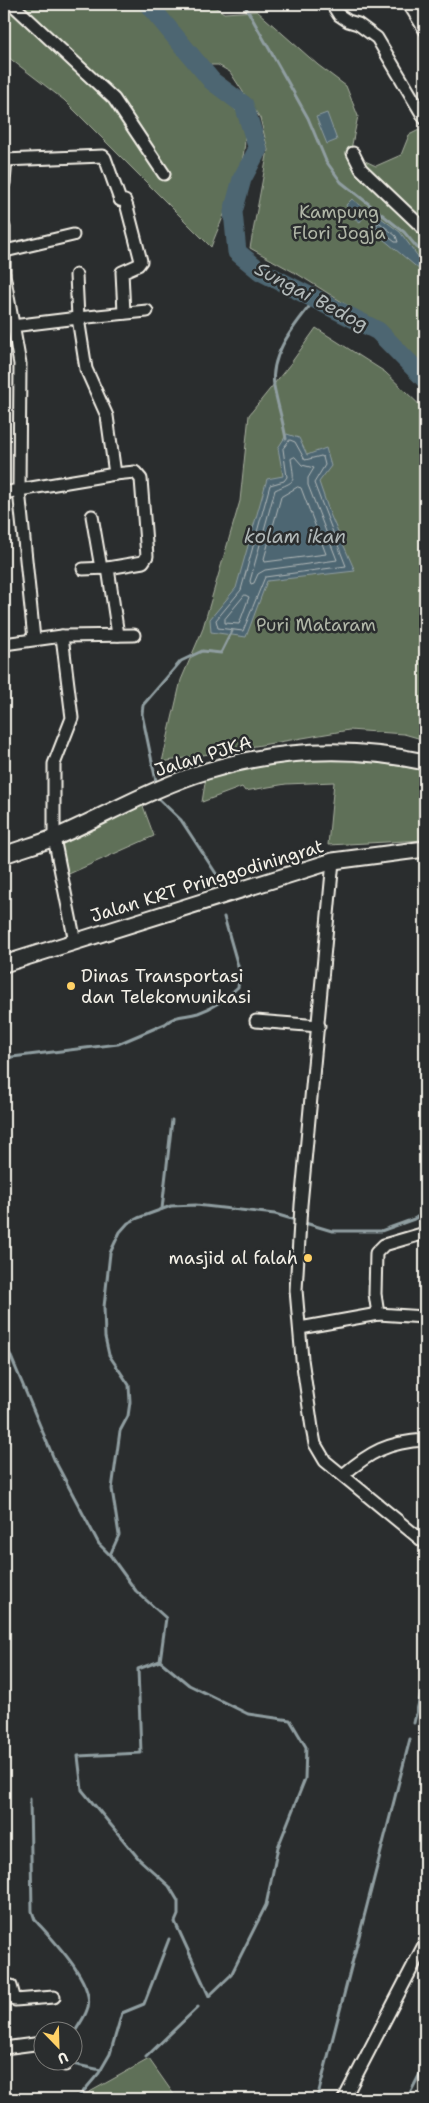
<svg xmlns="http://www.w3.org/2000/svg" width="429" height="2103" viewBox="0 0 429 2103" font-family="'Shantell Sans',sans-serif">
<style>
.green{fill:#5e6f58;stroke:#a9b0a0}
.water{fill:#4e6672;stroke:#909ea1}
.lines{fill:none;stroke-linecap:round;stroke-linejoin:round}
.shore{stroke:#b2b9b9;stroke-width:1}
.stream{stroke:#909ea1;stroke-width:3}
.river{stroke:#4e6672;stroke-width:19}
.street-casing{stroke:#f4f1e8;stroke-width:15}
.secondary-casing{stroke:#f4f1e8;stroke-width:19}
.street{stroke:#2a2d2e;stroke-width:11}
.secondary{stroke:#2a2d2e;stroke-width:15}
.poi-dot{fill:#ffd166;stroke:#2a2d2e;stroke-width:2}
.labels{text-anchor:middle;stroke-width:5;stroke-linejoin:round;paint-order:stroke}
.park-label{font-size:18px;fill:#b0b6a7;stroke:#2a2d2e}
.street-label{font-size:18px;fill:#f4f1e8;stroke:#2a2d2e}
.poi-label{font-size:18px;fill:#f4f1e8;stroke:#2a2d2e;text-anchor:start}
.water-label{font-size:19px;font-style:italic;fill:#b2b9b9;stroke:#2a2d2e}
</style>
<rect width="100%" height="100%" fill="#2a2d2e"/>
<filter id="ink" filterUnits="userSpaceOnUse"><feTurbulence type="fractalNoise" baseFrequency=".02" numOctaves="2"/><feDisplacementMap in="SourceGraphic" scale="10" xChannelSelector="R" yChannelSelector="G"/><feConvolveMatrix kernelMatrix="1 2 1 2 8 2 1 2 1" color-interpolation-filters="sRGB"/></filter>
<g filter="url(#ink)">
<g class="green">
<path d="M4,4H210L224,13L257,11L318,65L346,86L358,116L350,154L376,166L401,155L409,135L425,127V368L388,331L299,275L250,248L268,150L260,118L230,72L218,65H211L201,79C212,89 233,104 240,116C258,147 222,216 211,247L64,100L4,54Z"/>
<polygon points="316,328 385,372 425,410 425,740 404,734 349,730 162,762 181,680 202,631 240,501 249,415 291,363"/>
<polygon points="314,758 358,760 425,770 425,840 328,845 334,782 286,784 245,791 242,787 202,802 206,777 262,763"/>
<polygon points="140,798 154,836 62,877 54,838"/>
<polygon points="149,2059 177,2099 77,2099"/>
</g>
<g class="water">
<polygon points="327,113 337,140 327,144 316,117"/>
<polygon points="352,199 368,211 360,222 351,216 346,205"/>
<polygon points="377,215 400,232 425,266 420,270 383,239 368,229"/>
<polygon points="287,434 299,438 307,455 326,448 331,466 319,482 330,514 355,571 267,581 246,637 211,632 210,619 236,588 267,479 283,476 278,448"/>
</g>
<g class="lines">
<g class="shore">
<polygon points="380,223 396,236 398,242 395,242 377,228 376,225"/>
<polygon points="290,440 295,442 305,460 321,456 323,457 325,465 314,483 346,566 265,577 243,631 218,628 216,620 241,590 270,485 284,481 287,477 283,449"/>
<path d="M295,457L302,465L314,468L308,478V485L337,560L265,570L258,574L254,583L251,584L250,581L275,490C296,480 295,485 291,459Z"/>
<polygon points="298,487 301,488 326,554 265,562 264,559 281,497"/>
<polygon points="245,595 249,597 239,624 225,623 225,619"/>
</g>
<g class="stream">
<polyline points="244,4 308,118 326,161 341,182 404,232 425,257"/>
<path d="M286,439C283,421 277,403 274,386C269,353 297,323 315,299"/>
<polyline points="156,781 142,714 143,705 181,661 202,651 221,653 232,631"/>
<polyline points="159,799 181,820 217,875"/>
<path d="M4,1058L118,1044L165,1024C176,1014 185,1017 198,1013C213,1008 227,998 238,987L240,973L224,917"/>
<polyline points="162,1209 172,1120"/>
<polyline points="4,1340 54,1459 99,1544 110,1555 136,1591 166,1618 160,1661 189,1685 248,1714 290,1720 306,1747 305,1779 278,1847 266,1905 231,1975 209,1996 175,1922 178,1915 178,1901 169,1886 139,1859 82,1790 78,1756 141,1753 138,1669 160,1661"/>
<polyline points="110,1555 119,1535 112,1489 120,1431 128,1416 130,1402 129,1385 109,1355 105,1337 104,1307 110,1253 120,1232 128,1223 138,1218 171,1206 196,1205 275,1214 332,1231 381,1231 414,1219 425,1212"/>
<polyline points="414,1723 425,1676"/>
<path d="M30,1799L32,1911L35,1920C51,1938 98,1985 87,2010C84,2019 77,2027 72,2037"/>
<polyline points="146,2057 198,2007"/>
<polyline points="71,2060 72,2064 101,2070"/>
<polyline points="77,2099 99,2073 110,2054 122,2013 144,2004 169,1939"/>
<polyline points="317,2099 410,1739"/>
<polyline points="407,2099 425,2064"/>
</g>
<polyline class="river" points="148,4 212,81 244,105 258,149 242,179 233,212 237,252 260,271 378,331 425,379"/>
<g class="street-casing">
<g id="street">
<polyline points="12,4 114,99 164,174"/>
<polyline points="332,4 339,15 348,21 358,24 377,38 425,119"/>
<polyline points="409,4 425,30"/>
<polyline points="353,153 361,169 425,230"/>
<polyline points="4,160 103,156 105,158 120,200 125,201 127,207 141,261 138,265 122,272 124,313"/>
<polyline points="4,183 6,160"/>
<polyline points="4,227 4,273"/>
<polyline points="5,251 73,235"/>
<polyline points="4,274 20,364 19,490 4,493"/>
<polyline points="76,275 78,318 147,311"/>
<polyline points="4,327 78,318 86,369 107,416 115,474 19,490 34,639"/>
<polyline points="115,474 135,472 141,479 147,556 143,562 108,568 118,635"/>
<polyline points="92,516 101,568"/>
<polyline points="83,569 108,568"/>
<polyline points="62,636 134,635"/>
<polyline points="4,644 62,636 72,718 54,764 54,838 75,942"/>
<polyline points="333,861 301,1205 296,1290 302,1359 312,1428 315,1444 325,1461 425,1543"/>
<polyline points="256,1021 319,1026"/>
<polyline points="378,1314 375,1294 376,1253 384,1245 425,1233"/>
<polyline points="300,1328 378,1314 425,1317"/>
<path d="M343,1475C370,1452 388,1442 425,1440"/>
<polyline points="4,1985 11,1986 15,2000 54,1997"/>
<polyline points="4,2048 42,2043"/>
<polyline points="65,2065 65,2060"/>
<polyline points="344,2099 425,1943"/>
</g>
</g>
<g class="secondary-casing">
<g id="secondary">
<path d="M4,855C20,849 38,844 54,838C105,816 154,787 207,771C278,749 353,746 425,762"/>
<polyline points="4,964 333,861 425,849"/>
</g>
</g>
<use href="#street" class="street"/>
<use href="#secondary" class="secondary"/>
</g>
</g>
<g class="poi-dot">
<circle cx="71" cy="986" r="5"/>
<circle cx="308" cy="1258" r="5"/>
</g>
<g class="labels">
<g class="park-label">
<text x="339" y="218">Kampung<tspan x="339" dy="21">Flori Jogja</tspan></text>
<text x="316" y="631">Puri Mataram</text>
</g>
<g class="street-label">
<text transform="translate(203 756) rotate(-17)" y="6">Jalan PJKA</text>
<text transform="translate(207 881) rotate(-17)" y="6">Jalan KRT Pringgodiningrat</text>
</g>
<g class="poi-label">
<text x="81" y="982">Dinas Transportasi<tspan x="81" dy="21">dan Telekomunikasi</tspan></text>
<text x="298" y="1264" text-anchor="end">masjid al falah</text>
</g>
<g class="water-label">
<text transform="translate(312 296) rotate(28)" y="7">Sungai Bedog</text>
<text x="295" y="543">kolam ikan</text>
</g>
</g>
<rect width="429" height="2103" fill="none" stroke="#2a2d2e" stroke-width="20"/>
<rect x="10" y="10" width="409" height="2083" fill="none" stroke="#f4f1e8" stroke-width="2" filter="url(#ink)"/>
<g transform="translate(58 2046) rotate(157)"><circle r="24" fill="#2a2d2e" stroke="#7b7b78"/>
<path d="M0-4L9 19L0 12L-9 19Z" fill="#ffd166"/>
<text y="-8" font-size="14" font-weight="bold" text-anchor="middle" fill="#f4f1e8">U</text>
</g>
</svg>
